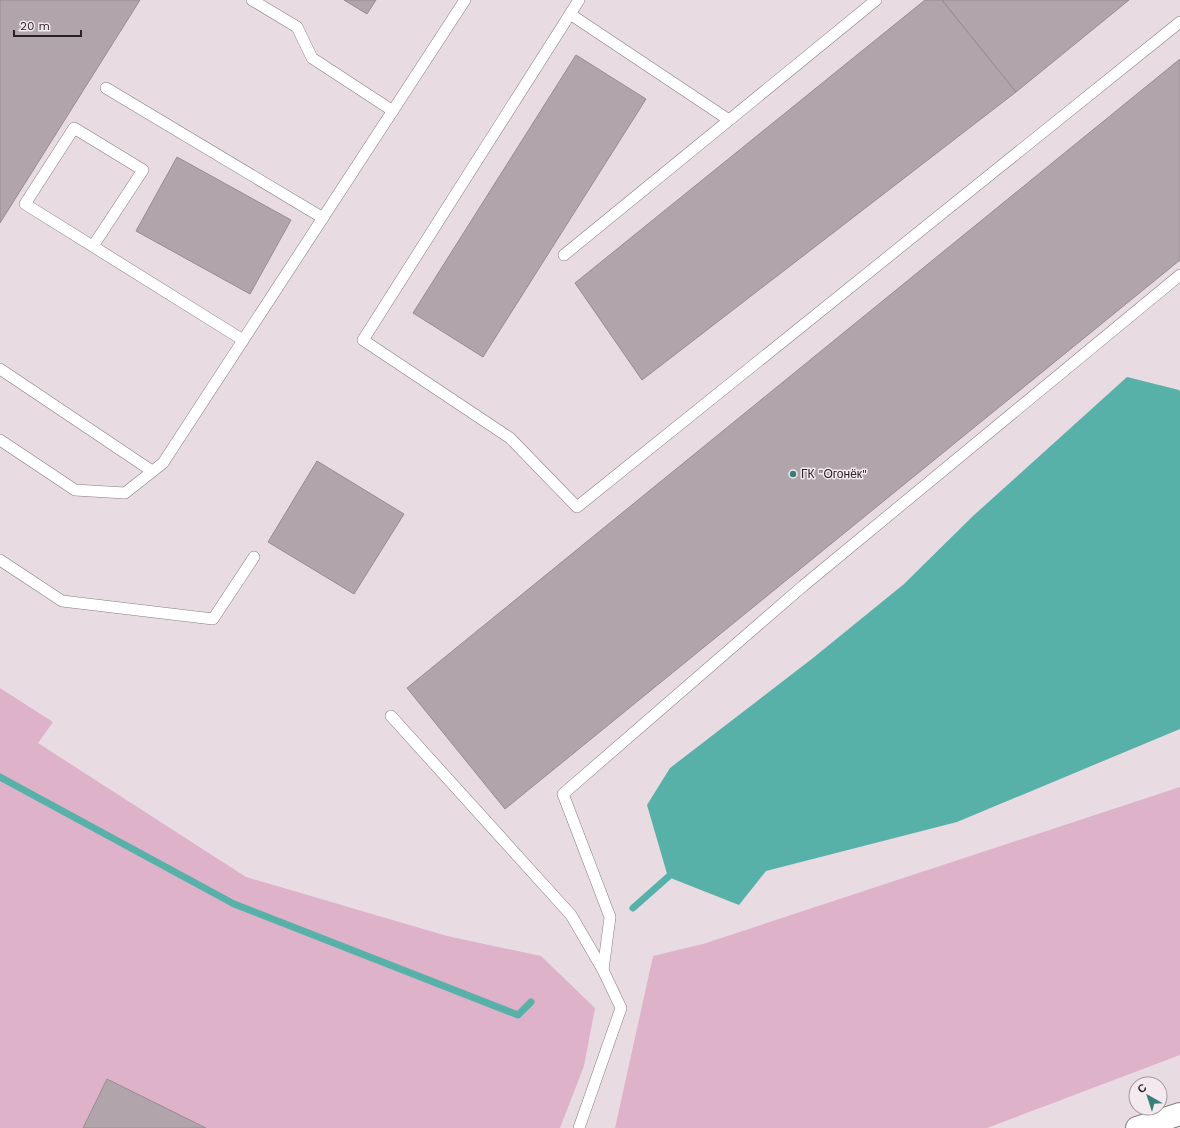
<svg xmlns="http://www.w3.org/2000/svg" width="1180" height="1128" viewBox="0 0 1180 1128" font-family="'Work Sans',sans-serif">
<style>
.green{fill:#deb3ca}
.water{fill:#58b1a8}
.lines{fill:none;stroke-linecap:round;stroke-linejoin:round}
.stream{stroke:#58b1a8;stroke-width:7}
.building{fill:#b1a5ab;stroke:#968c91}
.lane-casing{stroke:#877c82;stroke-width:12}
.street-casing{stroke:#877c82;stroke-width:24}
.lane{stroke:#fff;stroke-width:11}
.street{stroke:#fff;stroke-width:22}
.poi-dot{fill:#387f78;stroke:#f5e9f0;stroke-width:1.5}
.labels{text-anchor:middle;stroke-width:3;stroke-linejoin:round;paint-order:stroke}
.poi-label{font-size:12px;fill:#282426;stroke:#f5e9f0;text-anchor:start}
</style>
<rect width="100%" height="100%" fill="#e8dce2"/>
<g class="green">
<polygon points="0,688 53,722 38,743 246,877 447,936 541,956 595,1008 584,1066 560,1128 0,1128"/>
<polygon points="1180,787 1180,1055 987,1128 615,1128 653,956 703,944"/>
</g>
<polygon class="water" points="1127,377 1179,390 1180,392 1180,729 957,822 766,871 739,905 668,877 647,805 670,768 813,658 904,584 973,516"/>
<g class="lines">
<g class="stream">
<polyline points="0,777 234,904 518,1015 531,1002"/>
<polyline points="633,908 668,877"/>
</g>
</g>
<g class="building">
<polygon points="0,0 140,0 0,223"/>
<polygon points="344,0 376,0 367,14"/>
<polygon points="925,0 942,0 1016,92 642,380 575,283"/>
<polygon points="942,0 1129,0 1016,92"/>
<polygon points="576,55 646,99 483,357 413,313"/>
<polygon points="1180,59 1180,260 505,809 407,688"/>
<polygon points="177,157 291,220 250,294 136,231"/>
<polygon points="317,461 404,514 354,594 268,542"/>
<polygon points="107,1079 206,1128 83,1128"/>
</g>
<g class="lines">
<g class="lane-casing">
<g id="lane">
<polyline points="252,0 297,27 312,58 393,111"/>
<polyline points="579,0 363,340 510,438 577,507 1180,22"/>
<polyline points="570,14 729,120"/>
<polyline points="106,88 323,218"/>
<polyline points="93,246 143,170 74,128 25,204 243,340"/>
<polyline points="564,255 876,0"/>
<polyline points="0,369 152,471"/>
<polyline points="0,440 75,490 125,493 163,463 465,0"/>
<polyline points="0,560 62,601 213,619 254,557"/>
<polyline points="391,716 571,915 603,970 621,1008 579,1128"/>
<polyline points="603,970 610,917 563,794 803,586 1180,275"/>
</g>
</g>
<g class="street-casing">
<polyline id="street" points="1137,1128 1180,1114"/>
</g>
<use href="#lane" class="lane"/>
<use href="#street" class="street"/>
</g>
<circle class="poi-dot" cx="793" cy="474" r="4"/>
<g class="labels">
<g class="poi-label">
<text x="801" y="478">ГК "Огонёк"</text>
</g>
</g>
<g transform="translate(1148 1096) rotate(321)"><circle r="19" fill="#f5e9f0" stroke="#a39a9f"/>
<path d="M0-3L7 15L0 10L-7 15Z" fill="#387f78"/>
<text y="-6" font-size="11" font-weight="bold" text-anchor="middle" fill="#282426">С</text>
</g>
<path d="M14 30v6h67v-6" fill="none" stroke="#282426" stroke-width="2"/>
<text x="20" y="30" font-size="12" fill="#282426" stroke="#f5e9f0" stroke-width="3" paint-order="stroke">20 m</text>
</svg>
